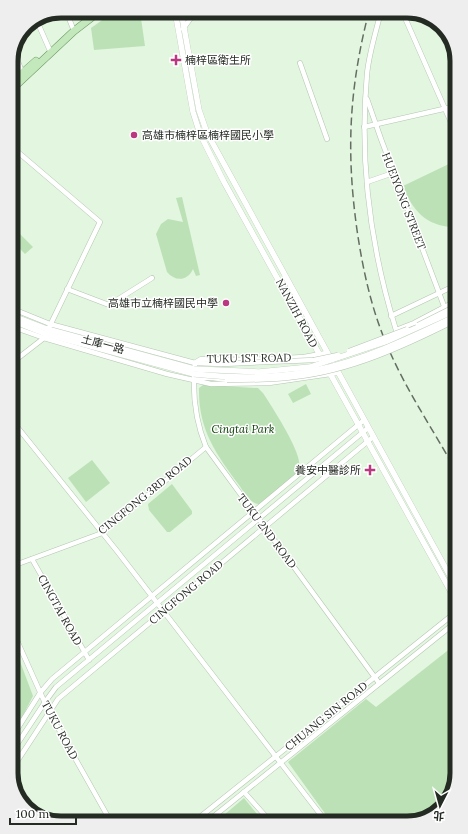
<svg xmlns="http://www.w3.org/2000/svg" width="468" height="834" viewBox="0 0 468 834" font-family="Lora,'Noto Sans TC',serif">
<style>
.green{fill:#bde1b6}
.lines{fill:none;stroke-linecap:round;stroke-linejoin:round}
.minor-casing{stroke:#b4c6b1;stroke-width:5.5}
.tertiary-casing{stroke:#b4c6b1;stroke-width:6}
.primary-casing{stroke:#719b69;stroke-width:8}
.minor{stroke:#fff;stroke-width:4.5}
.tertiary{stroke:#fff;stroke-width:5.5}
.primary{stroke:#c3e8bc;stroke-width:7}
.rail{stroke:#646f62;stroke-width:1.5;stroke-dasharray:8 4;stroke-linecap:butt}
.minor-bridge-casing{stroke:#b4c6b1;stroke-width:5.5;stroke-linecap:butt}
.tertiary-bridge-casing{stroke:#b4c6b1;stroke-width:6;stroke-linecap:butt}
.minor-bridge{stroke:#fff;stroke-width:4.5}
.tertiary-bridge{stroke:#fff;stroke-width:5.5}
.poi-dot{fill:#ba3880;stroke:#fff;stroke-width:1.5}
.labels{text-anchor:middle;stroke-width:3;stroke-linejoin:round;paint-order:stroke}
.poi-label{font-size:11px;fill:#242b23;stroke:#fff;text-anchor:start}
.street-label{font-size:11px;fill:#242b23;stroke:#fff}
.park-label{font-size:11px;font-style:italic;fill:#063b00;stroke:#fff}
.rim{fill:none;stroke:#242b23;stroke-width:5}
</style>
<rect width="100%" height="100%" fill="#e3f6e0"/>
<g class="green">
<polygon points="115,11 140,11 145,46 94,50 91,28"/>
<path d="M453,162V227C426,226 412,210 403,186Z"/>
<path d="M182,197L200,275L196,276L193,269C188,281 175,282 167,272L156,234L161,224L168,219L183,222L176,198Z"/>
<polygon points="19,233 33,247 25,254 12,241"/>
<polygon points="306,384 311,394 293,403 288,394"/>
<path d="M203,385L258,388L263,393C271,405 302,453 299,465C295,482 272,494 259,504C250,504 244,492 239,485C216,454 198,429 199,388Z"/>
<polygon points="92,460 110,483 86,502 68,478"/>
<polygon points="172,484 192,511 192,514 170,532 167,532 149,510 148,504"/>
<polygon points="456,644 457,773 449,800 429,818 329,819 288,762 366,699 376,707"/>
<polygon points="18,656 33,696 16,729 15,657"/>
<polygon points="244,798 262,820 217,821"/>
</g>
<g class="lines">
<g class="minor-casing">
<g id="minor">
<polyline points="66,11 74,31"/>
<path d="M381,11C376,32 369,53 367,74C359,162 370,246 396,330L414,323L454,302"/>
<polyline points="402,11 453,127"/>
<polyline points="37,21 51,53"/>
<polyline points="183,29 196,11"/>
<polyline points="14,52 23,74"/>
<polyline points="300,63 327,139"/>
<polyline points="367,99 381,139 444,306"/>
<polyline points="364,127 452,107"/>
<polyline points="12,147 100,222 44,338 13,362"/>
<polyline points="367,182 393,173"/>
<polyline points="67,289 109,305 152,278"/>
<polyline points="13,309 50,324 195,363 222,364"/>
<polyline points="391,316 454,286"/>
<polyline points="13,327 44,338 167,374 211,384 269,383 337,373"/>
<polyline points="196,362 201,359 251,360 304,357 326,353"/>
<path d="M195,363C192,392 195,420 206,447L379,683"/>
<path d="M194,381C202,375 217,379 227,380"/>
<polyline points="14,423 117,551 324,819"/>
<polyline points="32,559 89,660"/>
<polyline points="15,565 102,533 206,447"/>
<polyline points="15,636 49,712 111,822"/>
<polyline points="16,731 40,693 52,679 364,420"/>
<polyline points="16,746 45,702 56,687 368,428"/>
<polyline points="16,763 58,699 373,437"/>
<polyline points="244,792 269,820"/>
<polyline points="195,821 456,612"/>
<polyline points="208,821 456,622"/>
</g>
</g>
<g class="tertiary-casing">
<g id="tertiary">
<polyline points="175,11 193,112 200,134 224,182 456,601"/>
<polyline points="181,11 199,110 207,133 456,587"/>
<polyline points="13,316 47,329 194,369"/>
<polyline points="13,321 46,334 194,374"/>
</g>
</g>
<g class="primary-casing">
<g id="primary">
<polyline points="11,83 36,61"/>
<polyline points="11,90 74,31 100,11"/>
</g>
</g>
<use href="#minor" class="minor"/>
<use href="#tertiary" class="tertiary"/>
<use href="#primary" class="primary"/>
<path class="rail" d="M369,11C349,89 346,151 357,230C363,271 372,312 389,350C407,391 433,430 455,469"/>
<g class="minor-bridge-casing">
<g id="minor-bridge">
<polyline points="418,325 454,307"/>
<polyline points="349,351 407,329"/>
<polyline points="222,364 314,360 338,355"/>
<path d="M227,380C249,380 272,380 294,377C350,371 404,346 454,321"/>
</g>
</g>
<g class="tertiary-bridge-casing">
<g id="tertiary-bridge">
<polyline points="194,369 259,372 310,367 385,342 454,311"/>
<path d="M194,374C233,378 273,379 312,371C362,361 408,339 454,317"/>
</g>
</g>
<use href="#minor-bridge" class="minor-bridge"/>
<use href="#tertiary-bridge" class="tertiary-bridge"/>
</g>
<g class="poi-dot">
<path d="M174 54h4v4h4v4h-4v4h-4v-4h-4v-4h4z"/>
<circle cx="134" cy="135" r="4"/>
<circle cx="226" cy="303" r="4"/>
<path d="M368 464h4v4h4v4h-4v4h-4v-4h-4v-4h4z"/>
</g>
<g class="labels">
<g class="poi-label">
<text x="185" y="64">楠梓區衛生所</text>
<text x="142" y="139">高雄市楠梓區楠梓國民小學</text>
<text x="218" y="307" text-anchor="end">高雄市立楠梓國民中學</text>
<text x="361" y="474" text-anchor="end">養安中醫診所</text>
</g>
<g class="street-label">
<text transform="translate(404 201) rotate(69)" y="4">HUEIYONG STREET</text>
<text transform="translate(297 313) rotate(62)" y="4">NANZIH ROAD</text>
<text transform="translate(103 344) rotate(15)" y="4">土庫一路</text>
<text transform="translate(249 358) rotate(-1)" y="4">TUKU 1ST ROAD</text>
<text transform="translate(145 495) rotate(-39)" y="4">CINGFONG 3RD ROAD</text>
<text transform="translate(267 531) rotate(53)" y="4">TUKU 2ND ROAD</text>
<text transform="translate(186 592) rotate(-40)" y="4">CINGFONG ROAD</text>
<text transform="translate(60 610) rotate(61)" y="4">CINGTAI ROAD</text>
<text transform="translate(326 716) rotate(-39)" y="4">CHUANG SIN ROAD</text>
<text transform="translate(60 730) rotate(62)" y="4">TUKU ROAD</text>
</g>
<g class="park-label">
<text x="243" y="433">Cingtai Park</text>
</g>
</g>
<path d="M0 0H468V834H0ZM61 18H407A43 43 0 0 1 450 61V773A43 43 0 0 1 407 816H61A43 43 0 0 1 18 773V61A43 43 0 0 1 61 18Z" fill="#edeeed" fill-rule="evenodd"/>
<path class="rim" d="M61 18H407A43 43 0 0 1 450 61V773A43 43 0 0 1 407 816H61A43 43 0 0 1 18 773V61A43 43 0 0 1 61 18Z"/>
<g transform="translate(440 806) rotate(186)" stroke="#ffffff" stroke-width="3" paint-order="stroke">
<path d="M0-3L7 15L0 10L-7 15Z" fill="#242b23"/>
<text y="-6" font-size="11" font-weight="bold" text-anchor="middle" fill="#242b23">北</text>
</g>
<path d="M10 818v6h66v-6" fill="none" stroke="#242b23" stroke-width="2"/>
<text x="16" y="818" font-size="12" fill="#242b23" stroke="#ffffff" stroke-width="3" paint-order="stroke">100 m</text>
</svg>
